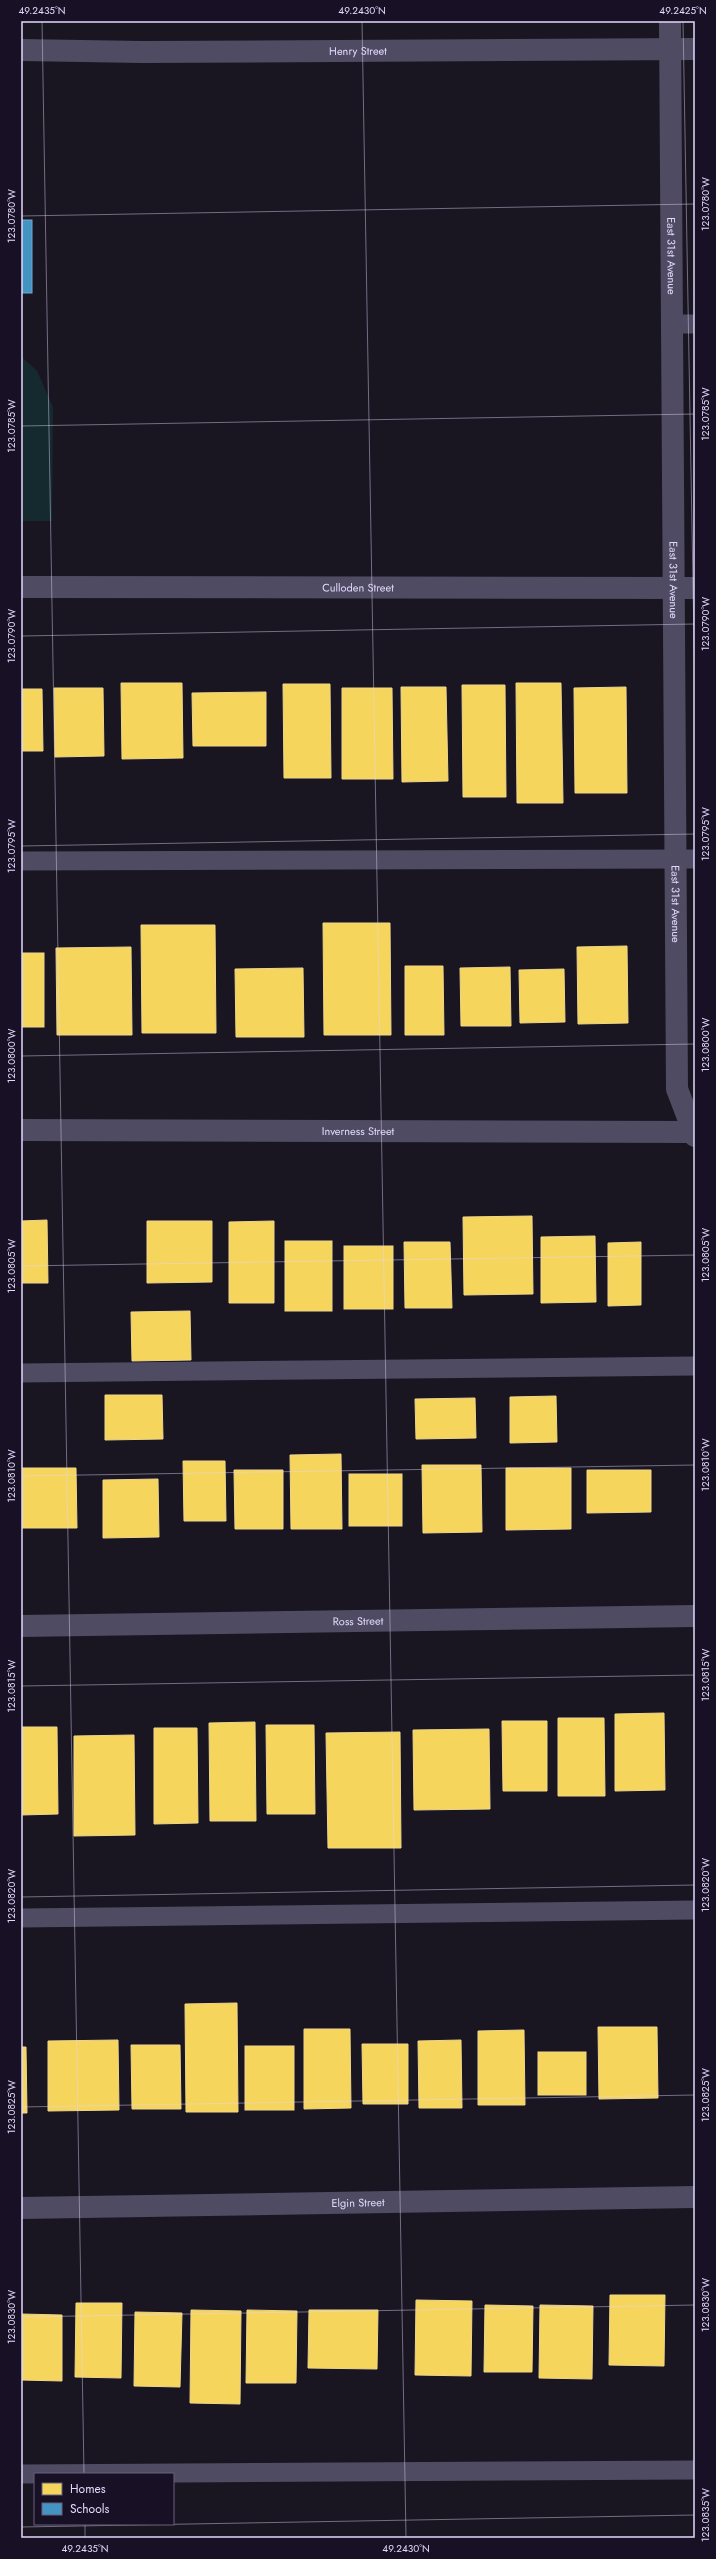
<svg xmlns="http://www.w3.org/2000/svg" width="716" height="2559" viewBox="0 0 716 2559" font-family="Jost,sans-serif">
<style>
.green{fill:#152a2e}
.homes{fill:#f6d55c;stroke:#f0d68c}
.schools{fill:#4393c3;stroke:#73a8d4}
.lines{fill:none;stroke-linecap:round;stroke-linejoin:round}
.lane{stroke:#4f4b62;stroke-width:19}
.street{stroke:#4f4b62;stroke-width:22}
.ticks{fill:none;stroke:#e2d8fd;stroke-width:1;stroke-opacity:0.45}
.labels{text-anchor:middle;stroke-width:4;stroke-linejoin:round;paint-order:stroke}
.street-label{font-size:11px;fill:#e2d8fd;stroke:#181126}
.neatline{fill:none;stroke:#e2d8fd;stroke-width:1.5}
.ticks-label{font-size:10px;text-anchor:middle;fill:#e2d8fd}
</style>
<rect width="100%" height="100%" fill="#191621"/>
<polygon class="green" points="21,356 37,371 53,407 52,521 21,521"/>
<g class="homes">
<polygon points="121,683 182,683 183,758 122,759"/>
<polygon points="516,683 561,683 563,803 517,803"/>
<polygon points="283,684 330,684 331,778 284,778"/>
<polygon points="462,685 505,685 506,797 463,797"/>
<polygon points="401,687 446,687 448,781 402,782"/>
<polygon points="626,687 627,793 575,793 574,688"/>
<polygon points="54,688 103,688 104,756 55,757"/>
<polygon points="342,688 392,688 393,779 342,779"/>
<polygon points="21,689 42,689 43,751 21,751"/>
<polygon points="266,692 266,746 193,746 192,693"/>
<polygon points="323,923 390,923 391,1035 324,1035"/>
<polygon points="141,925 215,925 216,1033 142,1033"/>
<polygon points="627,946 628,1023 578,1024 577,947"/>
<polygon points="131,947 132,1035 57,1035 56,948"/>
<rect x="21" y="953" width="23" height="74"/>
<polygon points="405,966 443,966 444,1035 405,1035"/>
<polygon points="510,967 511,1026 461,1026 460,968"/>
<polygon points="303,968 304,1037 236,1037 235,969"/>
<polygon points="564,969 565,1022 520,1023 519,970"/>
<polygon points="532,1216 533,1294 464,1295 463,1217"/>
<polygon points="47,1220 48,1283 21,1283 21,1221"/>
<polygon points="147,1221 212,1221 212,1282 147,1283"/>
<polygon points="274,1221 274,1303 229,1303 229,1222"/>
<polygon points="595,1236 596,1302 541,1303 541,1237"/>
<rect x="285" y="1241" width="47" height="70"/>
<polygon points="404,1242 450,1242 452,1308 405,1308"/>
<polygon points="641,1242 641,1305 608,1306 608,1243"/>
<rect x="344" y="1246" width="49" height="63"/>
<polygon points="190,1311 191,1360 132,1361 131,1312"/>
<polygon points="105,1395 162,1395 163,1439 105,1440"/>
<polygon points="556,1396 557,1442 510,1443 510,1397"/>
<polygon points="475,1398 476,1438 416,1439 415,1399"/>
<polygon points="341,1454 342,1529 291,1529 290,1455"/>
<polygon points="183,1461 225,1461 226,1521 184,1521"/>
<polygon points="422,1465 481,1465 482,1532 423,1533"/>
<polygon points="21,1468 76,1468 77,1528 21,1528"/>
<polygon points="506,1468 571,1468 571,1529 506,1530"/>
<polygon points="234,1470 283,1470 283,1529 235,1529"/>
<polygon points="587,1470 651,1470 651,1512 587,1513"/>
<rect x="349" y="1474" width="53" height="52"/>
<polygon points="158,1479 159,1537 103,1538 103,1480"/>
<polygon points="664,1713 665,1790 615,1791 615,1714"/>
<polygon points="558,1718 604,1718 605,1796 558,1796"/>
<polygon points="502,1721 547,1721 547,1791 503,1791"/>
<polygon points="255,1722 256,1821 210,1821 209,1723"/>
<polygon points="266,1725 314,1725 315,1814 267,1814"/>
<polygon points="21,1727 57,1727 58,1814 21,1815"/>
<polygon points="154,1728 197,1728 198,1823 154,1824"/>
<polygon points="489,1729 490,1809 414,1810 413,1730"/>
<polygon points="400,1732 401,1848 328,1848 326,1733"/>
<polygon points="134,1735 135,1835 74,1836 74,1736"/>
<polygon points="237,2003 238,2112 186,2112 185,2004"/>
<polygon points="598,2027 657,2027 658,2098 599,2099"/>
<polygon points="304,2029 350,2029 351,2108 304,2109"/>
<polygon points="524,2030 525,2105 478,2105 478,2031"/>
<polygon points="118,2040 119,2110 48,2111 48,2041"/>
<polygon points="461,2040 462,2108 419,2108 418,2041"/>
<polygon points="362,2044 408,2044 408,2104 363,2104"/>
<polygon points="131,2045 180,2045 181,2109 132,2109"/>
<rect x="245" y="2046" width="49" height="64"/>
<polygon points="21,2047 26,2047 27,2113 21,2113"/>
<rect x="538" y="2052" width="48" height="43"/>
<polygon points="610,2295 665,2295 664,2366 609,2365"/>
<polygon points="416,2300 472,2301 471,2376 415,2375"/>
<polygon points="76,2303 122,2303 121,2378 75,2377"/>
<polygon points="485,2305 533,2306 532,2372 484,2372"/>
<polygon points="540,2305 593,2306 592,2379 539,2378"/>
<polygon points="191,2310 241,2311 240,2404 190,2403"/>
<polygon points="247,2310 297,2311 296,2383 246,2383"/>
<polygon points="309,2310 378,2310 377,2369 308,2368"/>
<polygon points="135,2312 182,2313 180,2387 134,2386"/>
<polygon points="21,2314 62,2315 62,2381 21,2380"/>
</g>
<rect class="schools" x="21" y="220" width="11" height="73"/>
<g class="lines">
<g class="lane">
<polyline points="672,324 695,324"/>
<polyline points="21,861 695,859"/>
<polyline points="21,1373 695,1366"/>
<polyline points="21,1918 695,1910"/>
<polyline points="21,2474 695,2470"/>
</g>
<g class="street">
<path id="s1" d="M670,21L677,1089L695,1136"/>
<path id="s2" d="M21,50L142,52L695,49"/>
<path id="s3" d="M21,587L695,588"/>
<path id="s4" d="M21,1130L695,1132"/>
<path id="s5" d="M21,1626L695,1616"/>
<path id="s6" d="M21,2208L695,2197"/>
</g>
</g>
<path class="ticks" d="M42,21L84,2474M362,21L406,2538M683,21L695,697M21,216L695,204M21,426L695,414M21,636L695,624M21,846L695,834M21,1056L695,1044M21,1266L695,1255M21,1476L695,1465M21,1686L695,1675M21,1897L695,1885M21,2107L695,2095M21,2317L695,2305M85,2524V2538M21,2527L695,2515"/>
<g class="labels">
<g class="street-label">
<text dy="4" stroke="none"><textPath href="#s2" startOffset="337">Henry Street</textPath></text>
<text dy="4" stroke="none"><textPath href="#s1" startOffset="235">East 31st Avenue</textPath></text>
<text dy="4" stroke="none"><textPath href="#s1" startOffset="559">East 31st Avenue</textPath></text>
<text dy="4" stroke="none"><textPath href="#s3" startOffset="337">Culloden Street</textPath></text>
<text dy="4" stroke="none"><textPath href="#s1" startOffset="883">East 31st Avenue</textPath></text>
<text dy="4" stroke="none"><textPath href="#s4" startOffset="337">Inverness Street</textPath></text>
<text dy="4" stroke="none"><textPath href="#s5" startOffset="337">Ross Street</textPath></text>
<text dy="4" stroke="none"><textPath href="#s6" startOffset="337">Elgin Street</textPath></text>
</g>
</g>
<rect width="716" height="2559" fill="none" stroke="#181126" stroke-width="44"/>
<rect x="34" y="2473" width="140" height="52" fill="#181126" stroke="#69617c"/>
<rect x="42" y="2483" width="20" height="12" fill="#f6d55c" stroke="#69617c"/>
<text x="70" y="2493" font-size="12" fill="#e2d8fd">Homes</text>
<rect x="42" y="2503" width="20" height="12" fill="#4393c3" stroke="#69617c"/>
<text x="70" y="2513" font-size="12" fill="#e2d8fd">Schools</text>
<rect x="22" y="22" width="672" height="2515" class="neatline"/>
<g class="ticks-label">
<text x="42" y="14">49.2435°N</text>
<text x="362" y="14">49.2430°N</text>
<text x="683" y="14">49.2425°N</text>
<text transform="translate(705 204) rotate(-90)" y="4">123.0780°W</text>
<text transform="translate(11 216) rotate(-90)" y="4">123.0780°W</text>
<text transform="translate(705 414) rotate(-90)" y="4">123.0785°W</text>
<text transform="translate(11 426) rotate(-90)" y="4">123.0785°W</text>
<text transform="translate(705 624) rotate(-90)" y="4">123.0790°W</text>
<text transform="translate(11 636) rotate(-90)" y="4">123.0790°W</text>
<text transform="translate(705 834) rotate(-90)" y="4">123.0795°W</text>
<text transform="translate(11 846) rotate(-90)" y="4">123.0795°W</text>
<text transform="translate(705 1045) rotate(-90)" y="4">123.0800°W</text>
<text transform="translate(11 1056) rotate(-90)" y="4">123.0800°W</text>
<text transform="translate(705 1255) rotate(-90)" y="4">123.0805°W</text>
<text transform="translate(11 1266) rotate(-90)" y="4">123.0805°W</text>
<text transform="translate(705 1465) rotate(-90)" y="4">123.0810°W</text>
<text transform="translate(11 1476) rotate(-90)" y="4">123.0810°W</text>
<text transform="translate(705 1675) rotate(-90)" y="4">123.0815°W</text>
<text transform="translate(11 1686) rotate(-90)" y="4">123.0815°W</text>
<text transform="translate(705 1885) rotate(-90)" y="4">123.0820°W</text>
<text transform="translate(11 1896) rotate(-90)" y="4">123.0820°W</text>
<text transform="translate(705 2095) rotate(-90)" y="4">123.0825°W</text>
<text transform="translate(11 2107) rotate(-90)" y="4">123.0825°W</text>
<text transform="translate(705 2305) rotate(-90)" y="4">123.0830°W</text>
<text transform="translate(11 2317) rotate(-90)" y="4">123.0830°W</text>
<text transform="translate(705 2515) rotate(-90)" y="4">123.0835°W</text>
<text x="85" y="2552">49.2435°N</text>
<text x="406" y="2552">49.2430°N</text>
</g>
</svg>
